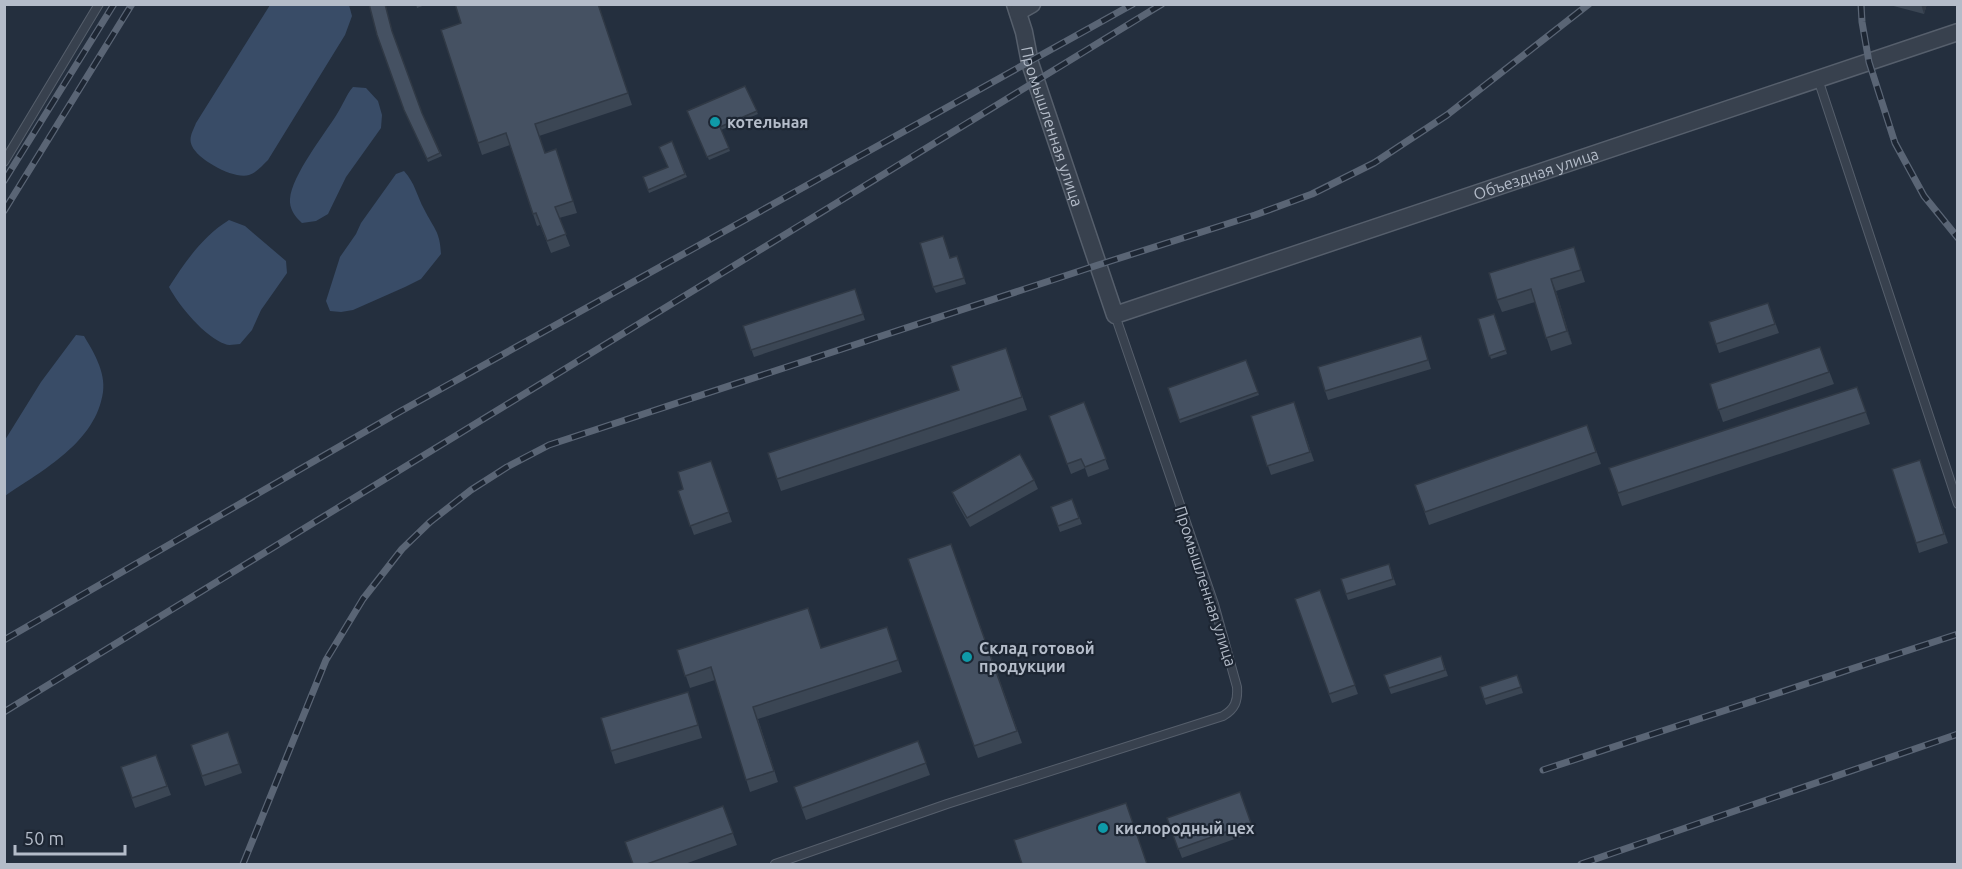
<svg xmlns="http://www.w3.org/2000/svg" width="1962" height="869" viewBox="0 0 1962 869" font-family="Ubuntu,sans-serif">
<style>
.water{fill:#394c67}
.lines{fill:none;stroke-linecap:round;stroke-linejoin:round}
.lane-casing{stroke:#565f6c;stroke-width:10}
.street-casing{stroke:#565f6c;stroke-width:19}
.lane{stroke:#38414e;stroke-width:8}
.street{stroke:#38414e;stroke-width:16}
.rail-casing{stroke:#5a6575;stroke-width:7}
.rail{stroke:#1d2633;stroke-width:4.5;stroke-dasharray:14;stroke-linecap:butt}
.wall{fill:#3b4654}
.shaded-wall{fill:#303945}
.building{fill:#455162;stroke:#303945;stroke-width:1.5}
.culture-dot{fill:#0f9aa8;stroke:#1d2633;stroke-width:2}
.labels{text-anchor:middle;stroke-width:4.5;stroke-linejoin:round;paint-order:stroke}
.poi-label{font-size:16px;font-weight:bold;fill:#b4bcc9;stroke:#1d2633;text-anchor:start}
.street-label{font-size:16px;fill:#b4bcc9;stroke:#1d2633}
</style>
<rect width="100%" height="100%" fill="#242f3e"/>
<g class="water">
<path d="M270,5H349L352,16L345,35L268,160C263,165 256,173 249,175C235,180 198,160 192,146C188,138 193,131 196,123Z"/>
<path d="M353,87L366,88L378,101L382,115L381,128L346,177L328,214L316,221L302,223C295,217 289,208 290,199C292,175 324,135 337,114C343,105 346,95 353,87Z"/>
<path d="M404,171C415,183 417,196 424,209C434,229 440,231 441,254L421,279L405,287L353,310L341,312L330,311L326,301L340,257L356,234L361,223L396,174Z"/>
<path d="M229,220L245,226L286,261L287,273L261,310L252,330L240,344C235,344 229,346 225,344C205,337 179,306 169,287C185,262 203,236 229,220Z"/>
<path d="M76,335L84,336C93,351 106,372 103,392C96,442 43,470 5,496V440L41,382Z"/>
</g>
<g class="lines">
<g class="lane-casing">
<g id="lane">
<polyline points="1818,79 1958,504"/>
<polyline points="4,162 99,4"/>
<path d="M775,864L947,804L1223,716C1235,709 1238,701 1237,687L1214,604L1115,315"/>
</g>
</g>
<g class="street-casing">
<g id="street">
<path id="s1" d="M1015,4L1024,32L1030,63L1115,315L1958,32"/>
<polyline points="1018,12 1032,4"/>
</g>
</g>
<use href="#lane" class="lane"/>
<use href="#street" class="street"/>
<g class="rail-casing">
<g id="rail">
<polyline points="1861,4 1862,22 1869,62 1895,143 1924,196 1958,238"/>
<polyline points="4,181 114,4"/>
<polyline points="4,211 132,4"/>
<polyline points="4,640 401,411 1133,4"/>
<polyline points="4,712 1162,4"/>
<polyline points="1543,770 1958,634"/>
<polyline points="243,864 326,660 363,599 402,549 430,522 471,490 507,467 549,445 1098,265 1255,215 1312,194 1374,163 1447,115 1589,4"/>
<polyline points="1581,864 1958,734"/>
</g>
</g>
<use href="#rail" class="rail"/>
</g>
<g class="wall">
<polygon points="416,4 428,4 417,8"/>
<polygon points="598,4 632,105 539,136 545,153 556,149 577,213 559,218 570,246 551,253 540,225 537,226 510,145 482,155 478,143"/>
<polygon points="1886,4 1927,4 1924,14"/>
<polygon points="393,34 422,113 442,156 428,162 406,114"/>
<polygon points="745,86 758,114 721,130 730,151 709,160 687,111"/>
<polygon points="672,141 687,177 649,193 643,177 668,167"/>
<polygon points="957,256 966,284 936,293 933,287 950,258"/>
<polygon points="1578,260 1585,282 1556,291 1572,344 1551,351 1535,302 1502,312 1497,300"/>
<polygon points="855,289 865,320 754,357 743,326"/>
<polygon points="1768,303 1779,333 1719,353 1709,322"/>
<polygon points="1494,314 1507,354 1491,359 1478,319"/>
<polygon points="1421,336 1431,369 1328,400 1325,391"/>
<polygon points="1820,347 1834,384 1723,422 1710,384"/>
<polygon points="1006,348 1027,410 781,491 768,453 959,390"/>
<polygon points="1246,360 1259,395 1180,423 1168,388"/>
<polygon points="1857,387 1870,424 1622,506 1609,468"/>
<polygon points="1084,402 1109,469 1088,477 1085,468 1071,474 1049,416"/>
<polygon points="1294,402 1314,461 1271,475 1251,416"/>
<polygon points="1587,425 1601,464 1429,525 1415,485"/>
<polygon points="1920,460 1948,543 1919,553 1916,543"/>
<polygon points="711,461 732,522 694,535 678,491 683,489"/>
<polygon points="1034,480 1038,489 970,527 956,502 952,492"/>
<polygon points="1072,499 1082,524 1060,532 1051,507"/>
<polygon points="951,544 1022,743 978,758 908,559"/>
<polygon points="1389,564 1396,585 1348,600 1341,579"/>
<polygon points="1320,590 1358,694 1332,703 1295,599"/>
<polygon points="887,627 902,672 758,719 778,782 750,792 715,680 690,688 677,650 821,648"/>
<polygon points="1441,656 1448,676 1391,694 1384,675"/>
<polygon points="1517,675 1523,693 1486,705 1480,687"/>
<polygon points="692,704 702,738 615,764 611,751"/>
<polygon points="228,732 242,773 205,786 191,745"/>
<polygon points="918,741 930,775 806,820 794,787"/>
<polygon points="156,755 171,795 135,808 121,767"/>
<polygon points="1240,792 1254,832 1182,858 1167,818"/>
<polygon points="723,806 737,845 685,864 633,864"/>
</g>
<g class="shaded-wall">
<polygon points="1921,4 1927,4 1924,14"/>
<polygon points="1551,279 1556,291 1572,344 1567,331"/>
</g>
<g class="building">
<polygon points="369,4 385,4 392,31 422,113 440,153 427,159 404,110 377,35"/>
<polygon points="455,4 598,4 628,93 535,124 545,153 556,149 573,201 555,207 566,234 547,241 536,213 533,214 506,133 478,143 441,30 461,23"/>
<polygon points="745,86 757,111 720,127 729,148 707,157 687,111"/>
<polygon points="672,141 685,174 648,190 643,177 668,167 659,147"/>
<polygon points="943,236 950,258 957,256 964,278 933,287 920,243"/>
<polygon points="1574,247 1581,270 1551,279 1567,331 1546,338 1531,289 1497,300 1489,273"/>
<polygon points="855,289 863,314 751,350 743,326"/>
<polygon points="1768,303 1775,324 1716,344 1709,322"/>
<polygon points="1494,314 1506,350 1489,356 1478,319"/>
<polygon points="1421,336 1428,360 1325,391 1318,367"/>
<polygon points="1820,347 1829,372 1718,410 1710,384"/>
<polygon points="1006,348 1022,397 777,479 768,453 959,390 951,366"/>
<polygon points="1246,360 1258,392 1179,420 1168,388"/>
<polygon points="1857,387 1866,412 1618,493 1609,468"/>
<polygon points="1084,402 1106,459 1085,467 1081,459 1067,464 1049,416"/>
<polygon points="1294,402 1310,452 1267,466 1251,416"/>
<polygon points="1587,425 1596,452 1425,512 1415,485"/>
<polygon points="1020,454 1034,480 967,518 952,492"/>
<polygon points="1920,460 1944,534 1916,543 1892,469"/>
<polygon points="711,461 729,512 690,526 678,491 683,489 678,472"/>
<polygon points="1072,499 1079,518 1058,526 1051,507"/>
<polygon points="951,544 1017,731 974,746 908,559"/>
<polygon points="1389,564 1393,579 1346,594 1341,579"/>
<polygon points="1320,590 1355,685 1329,694 1295,599"/>
<polygon points="808,608 821,648 887,627 898,660 753,707 774,771 746,780 711,667 685,676 677,650"/>
<polygon points="1441,656 1445,670 1389,688 1384,675"/>
<polygon points="1517,675 1521,687 1484,699 1480,687"/>
<polygon points="688,692 698,725 611,751 601,718"/>
<polygon points="228,732 239,764 202,776 191,745"/>
<polygon points="918,741 926,763 802,808 794,787"/>
<polygon points="156,755 167,786 132,798 121,767"/>
<polygon points="1240,792 1251,823 1178,849 1167,818"/>
<polygon points="1126,803 1147,864 1022,864 1014,840"/>
<polygon points="723,806 733,833 647,864 633,864 625,842"/>
</g>
<g class="culture-dot">
<circle cx="715" cy="122" r="6"/>
<circle cx="967" cy="657" r="6"/>
<circle cx="1103" cy="828" r="6"/>
</g>
<g class="labels">
<g class="poi-label">
<text x="727" y="128">котельная</text>
<text x="979" y="654">Склад готовой<tspan x="979" dy="18">продукции</tspan></text>
<text x="1115" y="834">кислородный цех</text>
</g>
<g class="street-label">
<text dy="6" stroke="none"><textPath href="#s1" startOffset="128">Промышленная улица</textPath></text>
<text dy="6" stroke="none"><textPath href="#s1" startOffset="771">Объездная улица</textPath></text>
<text transform="translate(1206 586) rotate(72)" y="6">Промышленная улица</text>
</g>
</g>
<rect width="1962" height="869" fill="none" stroke="#b4bcc9" stroke-width="12"/>
<path d="M15 845v9h110v-9" fill="none" stroke="#b4bcc9" stroke-width="3"/>
<text x="24" y="845" font-size="18" fill="#b4bcc9" stroke="#1d2633" stroke-width="4.5" paint-order="stroke">50 m</text>
</svg>
